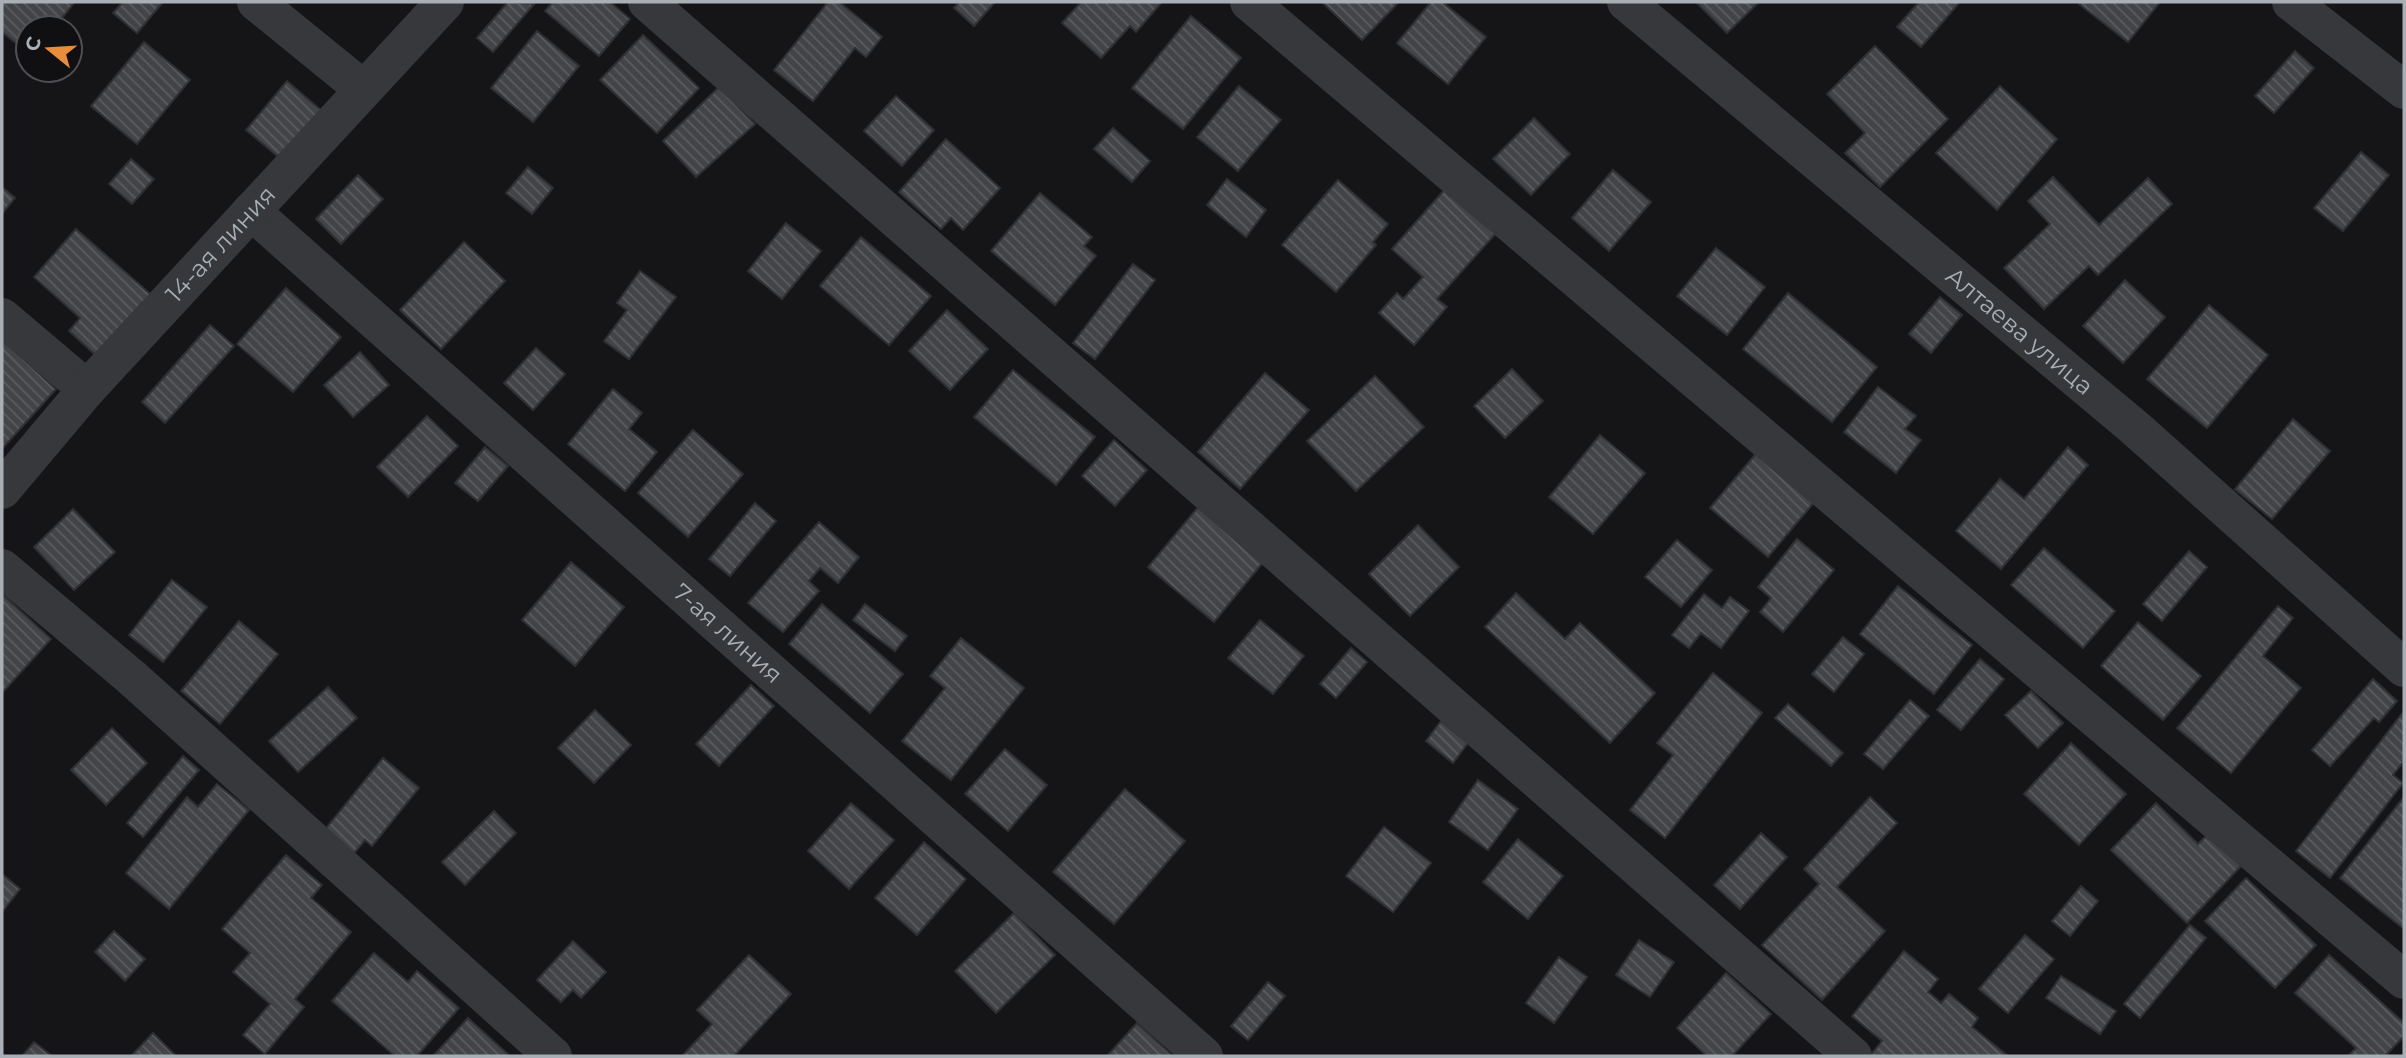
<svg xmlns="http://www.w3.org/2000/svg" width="2406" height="1058" viewBox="0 0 2406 1058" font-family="Montserrat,sans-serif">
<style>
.building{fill:url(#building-back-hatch);stroke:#2f3033;stroke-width:2}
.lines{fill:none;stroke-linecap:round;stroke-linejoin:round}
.minor{stroke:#36383c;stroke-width:38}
.labels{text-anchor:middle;stroke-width:5;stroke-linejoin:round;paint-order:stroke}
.street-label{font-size:24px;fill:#a8afb6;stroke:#101012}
</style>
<defs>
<pattern id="building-back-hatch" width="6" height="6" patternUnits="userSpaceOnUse" patternTransform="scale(1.75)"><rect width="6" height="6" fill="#424447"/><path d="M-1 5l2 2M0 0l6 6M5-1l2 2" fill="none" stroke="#5a5c5f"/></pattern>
</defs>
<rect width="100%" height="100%" fill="#151517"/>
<g class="building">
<polygon points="2,2 71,2 73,4 54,28 28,28 28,53 2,32"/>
<polygon points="123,2 163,2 137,33 113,13"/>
<polygon points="508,2 534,4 493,52 477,38"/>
<polygon points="553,2 610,2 630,19 599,56 545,11"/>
<polygon points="828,2 839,2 882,37 866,57 855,48 813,101 774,70"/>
<polygon points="959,2 995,2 974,26 954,8"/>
<polygon points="1081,2 1162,2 1136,32 1130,26 1101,58 1062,23"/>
<polygon points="1322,2 1399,2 1362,40"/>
<polygon points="1431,2 1442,2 1486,37 1448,84 1397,43"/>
<polygon points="1696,2 1759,2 1727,33"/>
<polygon points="1919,2 1960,2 1921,47 1897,27"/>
<polygon points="2081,2 2160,2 2128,42 2079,4"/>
<polygon points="1191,16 1241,58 1183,129 1132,88"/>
<polygon points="537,31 579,66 533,122 491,88"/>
<polygon points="643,35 699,88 657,133 600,80"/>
<polygon points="144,42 190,80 137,144 91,106"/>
<polygon points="1875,46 1948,119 1880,187 1845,153 1865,133 1827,94"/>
<polygon points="2295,51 2314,68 2274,113 2255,96"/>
<polygon points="287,81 322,111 281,159 246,130"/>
<polygon points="1239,86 1281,120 1238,171 1197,137"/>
<polygon points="2000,86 2057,139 1997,210 1936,153"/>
<polygon points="719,87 755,124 696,177 663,141"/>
<polygon points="896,96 934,130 902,166 864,131"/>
<polygon points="1534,118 1570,154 1531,195 1493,159"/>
<polygon points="1113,128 1150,161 1132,182 1094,149"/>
<polygon points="946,139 1000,188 963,230 951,218 941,229 899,192"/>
<polygon points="2361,152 2389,175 2343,231 2314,208"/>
<polygon points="131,159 154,179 132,204 109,184"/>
<polygon points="528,167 553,188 532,214 506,193"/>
<polygon points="1613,170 1651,202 1609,251 1572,218"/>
<polygon points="358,175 383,199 341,244 316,219"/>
<polygon points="2053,177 2099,225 2148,178 2172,204 2098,275 2089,266 2044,309 2004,268 2050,224 2028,201"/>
<polygon points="1227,179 1266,210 1246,237 1207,205"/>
<polygon points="1338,180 1388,224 1373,242 1376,245 1336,292 1282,245"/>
<polygon points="2,187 15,198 2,214"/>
<polygon points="1447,187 1497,232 1437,299 1447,307 1414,345 1379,313 1397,293 1403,299 1423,277 1392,249"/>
<polygon points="1040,193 1092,237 1084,246 1096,256 1055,305 991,251"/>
<polygon points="786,223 821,251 782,299 748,271"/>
<polygon points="76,229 156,299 101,360 69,331 80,318 34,277"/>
<polygon points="861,237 931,296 889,345 820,286"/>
<polygon points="464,242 505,281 441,349 400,310"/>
<polygon points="1716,248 1765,287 1727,335 1677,296"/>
<polygon points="1133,264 1155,280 1095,359 1073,343"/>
<polygon points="640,271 676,297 629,359 604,341 627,310 617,303"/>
<polygon points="2125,280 2165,317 2123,363 2083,326"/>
<polygon points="286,288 341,337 293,392 237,344"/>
<polygon points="1788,293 1877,367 1832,422 1743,349"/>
<polygon points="1940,297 1962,315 1931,353 1909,334"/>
<polygon points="2209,305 2268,355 2207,428 2147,379"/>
<polygon points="947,310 988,349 950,390 909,351"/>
<polygon points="210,325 234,346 165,423 142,402"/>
<polygon points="2,339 56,389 2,449"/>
<polygon points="536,348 565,374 533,410 504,383"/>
<polygon points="360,352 389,385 353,417 324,385"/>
<polygon points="1512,369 1543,401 1505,438 1474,406"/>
<polygon points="1013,370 1095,437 1056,485 974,417"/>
<polygon points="1265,373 1309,410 1240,489 1198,452"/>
<polygon points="1375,376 1424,427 1356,491 1307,441"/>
<polygon points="1878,387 1916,416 1905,429 1921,440 1896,473 1844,432"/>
<polygon points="613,389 642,413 629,429 657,452 625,491 568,444"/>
<polygon points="427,416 458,446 408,497 377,467"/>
<polygon points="2293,419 2330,451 2272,519 2235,489"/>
<polygon points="693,430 743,474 688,537 638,493"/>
<polygon points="1600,435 1645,473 1593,534 1549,497"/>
<polygon points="1114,440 1147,470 1115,506 1082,476"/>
<polygon points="485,447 508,466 478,501 455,483"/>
<polygon points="2068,447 2088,465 2001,569 1956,531 2000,479 2024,499"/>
<polygon points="1759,450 1817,499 1768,557 1710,508"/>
<polygon points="755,503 776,521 730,576 709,559"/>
<polygon points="1199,506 1265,560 1214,622 1148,567"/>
<polygon points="73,509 115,552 74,590 34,547"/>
<polygon points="819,522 859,557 838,583 820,568 809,581 819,591 783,632 748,603"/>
<polygon points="1418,525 1459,567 1410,616 1369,574"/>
<polygon points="1797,539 1834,570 1783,632 1760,612 1771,598 1758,587"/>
<polygon points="1677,540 1712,570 1681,607 1645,577"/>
<polygon points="2044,548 2115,611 2083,648 2011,585"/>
<polygon points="2189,551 2207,567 2162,621 2143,604"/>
<polygon points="571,562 624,607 575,666 522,620"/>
<polygon points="172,580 207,607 163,662 129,635"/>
<polygon points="1898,586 1972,645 1934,694 1860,634"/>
<polygon points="1516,593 1565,639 1580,623 1655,693 1610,743 1485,627"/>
<polygon points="2,594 51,639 2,693"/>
<polygon points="1704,594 1722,608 1730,597 1749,611 1721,648 1701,633 1689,648 1672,635"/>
<polygon points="822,604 903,674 870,713 789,644"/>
<polygon points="865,604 907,636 895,651 853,620"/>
<polygon points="2278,606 2293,618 2263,656 2301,688 2231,773 2177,728"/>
<polygon points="1260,620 1304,656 1273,694 1228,658"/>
<polygon points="239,621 278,654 220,724 181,691"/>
<polygon points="2138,622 2201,676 2163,720 2101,666"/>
<polygon points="1843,637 1864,654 1834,692 1812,674"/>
<polygon points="961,638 1024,688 951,780 902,741 945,688 930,676"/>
<polygon points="1351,648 1367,662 1336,698 1320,684"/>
<polygon points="1980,659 2004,679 1961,730 1937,710"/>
<polygon points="1713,673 1762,713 1665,838 1630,810 1673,755 1657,743"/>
<polygon points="2373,679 2397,701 2379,722 2374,718 2330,766 2312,750"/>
<polygon points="751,685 774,706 719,766 696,744"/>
<polygon points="328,687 357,718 298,772 269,741"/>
<polygon points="2031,691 2063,723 2038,748 2005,715"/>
<polygon points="1910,700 1929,716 1883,769 1864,754"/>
<polygon points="1788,704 1843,753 1831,766 1775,718"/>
<polygon points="595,710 631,745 594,783 558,748"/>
<polygon points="2404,711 2404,761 2393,775 2403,783 2330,878 2296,851"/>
<polygon points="1441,721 1468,743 1453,763 1426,741"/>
<polygon points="112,728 147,763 106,805 71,770"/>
<polygon points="2071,743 2126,794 2079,845 2024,794"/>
<polygon points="1005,749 1047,785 1008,831 965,794"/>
<polygon points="183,756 199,770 143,837 127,823"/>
<polygon points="383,758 419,788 372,846 365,840 351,857 322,833"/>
<polygon points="1478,780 1518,809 1488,850 1449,822"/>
<polygon points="217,784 249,810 169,909 126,873 187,797 198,807"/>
<polygon points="1125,789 1185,841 1114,924 1053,872"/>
<polygon points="1870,797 1897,823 1837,887 1885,931 1822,1000 1762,945 1819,884 1804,869"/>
<polygon points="2404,797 2404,929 2340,878"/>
<polygon points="851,803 894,840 849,889 808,851"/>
<polygon points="2156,803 2198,844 2209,833 2242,865 2187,923 2111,850"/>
<polygon points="494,811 516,833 465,885 442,862"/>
<polygon points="1384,827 1431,863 1393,912 1346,876"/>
<polygon points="1761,833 1787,857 1740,909 1714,885"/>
<polygon points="1518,839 1563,876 1528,919 1483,882"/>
<polygon points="924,842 966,879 917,935 875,898"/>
<polygon points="286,855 322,885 311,898 351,932 295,999 304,1007 265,1054 243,1035 270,1004 233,972 250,953 222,929"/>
<polygon points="2,874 20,889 2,912"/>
<polygon points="2246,878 2316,945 2275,988 2205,921"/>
<polygon points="2081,886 2098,901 2070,936 2052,921"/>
<polygon points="1014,913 1055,955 996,1013 955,971"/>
<polygon points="2190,925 2206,938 2140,1018 2124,1004"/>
<polygon points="114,931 145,959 125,981 95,952"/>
<polygon points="2025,935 2054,959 2008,1013 1979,989"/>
<polygon points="1639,940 1674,962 1650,997 1616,975"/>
<polygon points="573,941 606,972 581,998 573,990 561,1002 537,980"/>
<polygon points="1904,951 1938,979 1928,992 1941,1003 1949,994 1978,1018 1972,1027 2008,1056 1870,1056 1882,1041 1852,1016"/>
<polygon points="374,953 408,982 417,971 459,1008 417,1056 395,1056 332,1001"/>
<polygon points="749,955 791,994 734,1056 682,1056 712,1024 697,1010"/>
<polygon points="2329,955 2404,1023 2404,1036 2385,1056 2348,1056 2356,1048 2295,993"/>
<polygon points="1559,957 1587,977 1554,1023 1526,1003"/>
<polygon points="1726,973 1771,1014 1732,1056 1707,1056 1677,1028"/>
<polygon points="2061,976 2116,1011 2100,1034 2046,998"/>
<polygon points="1268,982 1285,996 1248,1040 1231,1026"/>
<polygon points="468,1018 510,1056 433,1056"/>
<polygon points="1137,1023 1173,1056 1107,1056"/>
<polygon points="153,1033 176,1056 131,1056"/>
<polygon points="34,1042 52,1056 22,1056"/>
</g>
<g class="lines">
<g class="minor">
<polyline points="256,2 363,89"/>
<polyline points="647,2 1853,1056"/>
<polyline points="1249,2 2404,980"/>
<path id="s1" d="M1626,2L2135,428L2404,668"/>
<polyline points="2291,2 2404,90"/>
<path id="s2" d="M251,211L1204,1056"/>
<polyline points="2,317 87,389"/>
<path id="s3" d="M2,490L87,389L445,2"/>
<polyline points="2,568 131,677 553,1056"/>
</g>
</g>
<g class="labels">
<g class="street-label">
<text dy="8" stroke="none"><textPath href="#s3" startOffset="329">14-ая линия</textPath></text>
<text dy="8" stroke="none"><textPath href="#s1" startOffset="513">Алтаева улица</textPath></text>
<text dy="8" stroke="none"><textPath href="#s2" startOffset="637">7-ая линия</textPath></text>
</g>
</g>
<rect width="2406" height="1058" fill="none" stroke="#a8afb6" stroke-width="7"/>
<g transform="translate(49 49) rotate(288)"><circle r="33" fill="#101012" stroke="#4d5054" stroke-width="2"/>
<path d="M0-5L12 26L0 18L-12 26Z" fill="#e98c3b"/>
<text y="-10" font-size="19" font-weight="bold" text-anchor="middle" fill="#a8afb6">С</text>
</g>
</svg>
